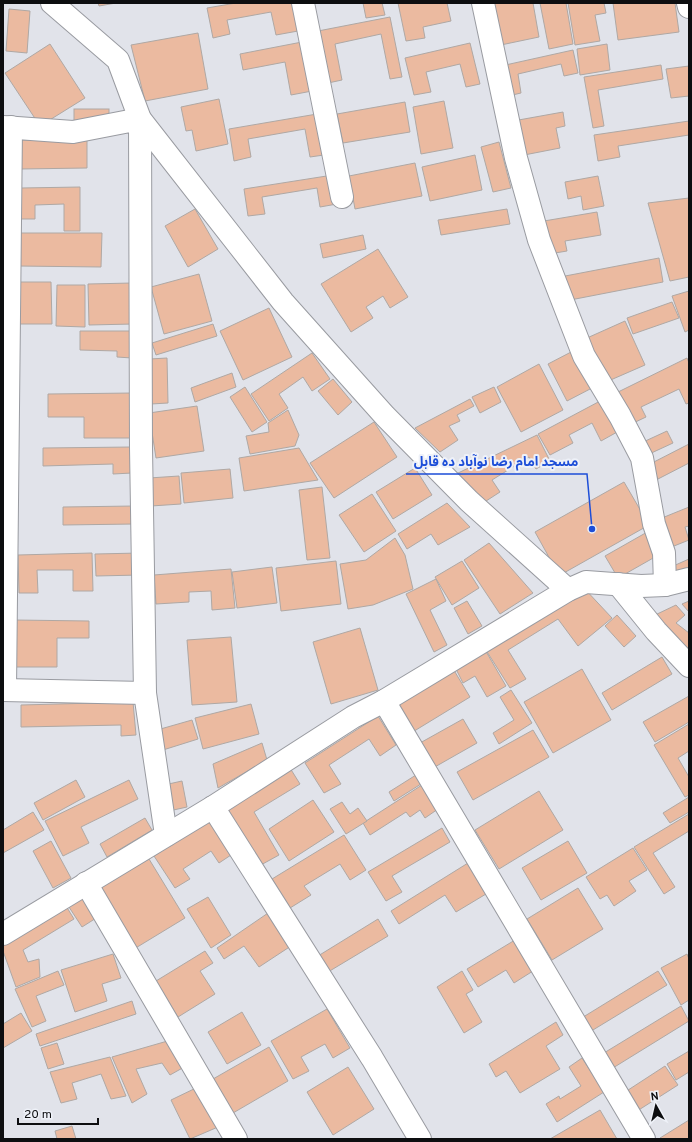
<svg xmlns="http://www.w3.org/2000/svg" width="692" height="1142" viewBox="0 0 692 1142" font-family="Overpass,'Noto Sans Arabic',sans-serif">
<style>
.building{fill:#ebbaa0;stroke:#afa8a4}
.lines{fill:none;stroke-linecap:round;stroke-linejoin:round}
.street-casing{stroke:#999ba1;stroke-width:24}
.street{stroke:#fff;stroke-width:22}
.leader{fill:none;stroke:#1d4ed8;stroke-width:1.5}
.callout-dot{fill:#1d4ed8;stroke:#eef1f8;stroke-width:1.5}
.callout-label{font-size:13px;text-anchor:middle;font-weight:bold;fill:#1d4ed8;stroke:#eef1f8;stroke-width:4;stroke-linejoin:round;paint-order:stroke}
</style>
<rect width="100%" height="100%" fill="#e1e3ea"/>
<g class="building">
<polygon points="98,3 116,3 99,6"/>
<polygon points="236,3 292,3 298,31 276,35 271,12 227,20 230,34 213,38 207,8"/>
<polygon points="363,3 382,3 385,15 366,18"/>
<polygon points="398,3 447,3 451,21 423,27 425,38 406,41"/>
<polygon points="488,3 533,3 539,37 496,46"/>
<polygon points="540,3 566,3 573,44 549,49"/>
<polygon points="568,3 604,3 606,13 595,15 600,41 575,45"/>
<polygon points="613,3 675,3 679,32 618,40"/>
<polygon points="9,9 30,11 27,53 6,51"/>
<polygon points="390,17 402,77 390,79 381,34 335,44 342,80 328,83 318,31"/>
<polygon points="198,33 208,89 145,101 131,45"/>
<polygon points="302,42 312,91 291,95 285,62 243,70 240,54"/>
<polygon points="470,43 480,84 466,87 460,64 426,72 431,92 414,95 405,58"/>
<polygon points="50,44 85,98 40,126 5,73"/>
<polygon points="607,44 610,70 580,75 577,49"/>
<polygon points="573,50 578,73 564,76 561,64 518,74 521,93 508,96 501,66"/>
<polygon points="661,65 663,79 598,90 604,126 593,128 584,77"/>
<polygon points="689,66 689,96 671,98 666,69"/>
<polygon points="219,99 228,144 196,151 192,130 186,131 181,107"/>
<polygon points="444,101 453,148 421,154 413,107"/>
<polygon points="405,102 410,132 343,143 337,114"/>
<rect x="74" y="109" width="35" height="14"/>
<polygon points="563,112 565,126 556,128 560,148 519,156 513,121"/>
<polygon points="317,114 324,155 310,157 305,129 248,139 251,157 234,161 229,129"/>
<polygon points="689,121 689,135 618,146 620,157 598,161 594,135"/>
<polygon points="19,140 87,140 87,168 20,169"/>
<polygon points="499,142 511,188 493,192 481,147"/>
<polygon points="475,155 482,190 430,201 422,167"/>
<polygon points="415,163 422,196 355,209 349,176"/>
<polygon points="333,175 337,204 320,207 317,188 262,197 265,214 248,216 244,189"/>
<polygon points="598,176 604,206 583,210 581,196 568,199 565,182"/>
<polygon points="80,187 80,231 64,231 64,204 35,205 35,219 21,219 21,188"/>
<polygon points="689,198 689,277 670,281 648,203"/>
<polygon points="195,209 218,249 188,267 165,226"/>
<polygon points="507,209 510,224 441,235 438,220"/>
<polygon points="597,212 601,235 565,241 567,251 549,254 544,221"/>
<polygon points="18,233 102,233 101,267 18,266"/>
<polygon points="363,235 366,249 323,258 320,244"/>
<polygon points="378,249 408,297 390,308 383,296 366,307 373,318 351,332 321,284"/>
<polygon points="659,258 663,282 565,301 560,277"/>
<polygon points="199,274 212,321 164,334 151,287"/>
<polygon points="19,282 51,282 52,324 19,324"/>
<polygon points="132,283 133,324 89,325 88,284"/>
<polygon points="57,285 85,285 85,327 56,326"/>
<polygon points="689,291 689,330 685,332 672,296"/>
<polygon points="672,302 679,318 633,334 627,318"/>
<polygon points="269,308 292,357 243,380 220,331"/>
<polygon points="625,321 645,365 606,382 587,338"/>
<polygon points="213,324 217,336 156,355 152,343"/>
<polygon points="80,331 132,331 132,358 117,357 117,351 80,350"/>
<polygon points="573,351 592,388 567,401 548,364"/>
<polygon points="312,353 330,379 312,391 303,377 279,394 288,408 269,421 251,394"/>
<polygon points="167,358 168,403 151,404 150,359"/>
<polygon points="687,358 689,363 689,403 686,404 679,389 641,407 646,417 629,425 614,394"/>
<polygon points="539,364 563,410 521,432 497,387"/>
<polygon points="232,373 236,387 195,402 191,388"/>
<polygon points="333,379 352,402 338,415 318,391"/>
<polygon points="245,387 267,422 252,432 230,397"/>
<polygon points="494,387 501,402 480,413 472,397"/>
<polygon points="133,393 134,438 84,438 84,417 48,417 48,394"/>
<polygon points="470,399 474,406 457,415 460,421 449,426 458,440 440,452 415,428"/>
<polygon points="602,400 619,431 601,441 592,423 569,435 573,443 550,455 538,434"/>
<polygon points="197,406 204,451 156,458 149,413"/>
<polygon points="288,410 299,435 295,446 250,454 246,436 269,432 268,423"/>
<polygon points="374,422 397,457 334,498 310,463"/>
<polygon points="667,431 673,443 647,455 641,443"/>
<polygon points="537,435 550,461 536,469 529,457 492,480 500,492 483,503 456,474"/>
<polygon points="689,444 689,463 658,479 650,464"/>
<polygon points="132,447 132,473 113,474 113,464 43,466 43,448"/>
<polygon points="299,448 318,480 244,491 239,458"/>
<polygon points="415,468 432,495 393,519 376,492"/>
<polygon points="230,469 233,498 184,503 181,473"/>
<polygon points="179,476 181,504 151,506 149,478"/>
<polygon points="624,482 649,525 562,574 555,568 535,532"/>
<polygon points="322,487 330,558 307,560 299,490"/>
<polygon points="372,494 396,531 364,552 339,515"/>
<polygon points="447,503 470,527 438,545 431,534 407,549 398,534"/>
<polygon points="134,506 134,524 63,525 63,507"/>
<polygon points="689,507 689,526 685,527 689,540 669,548 657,520"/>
<polygon points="649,531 662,553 618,578 605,556"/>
<polygon points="395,538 405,555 413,589 373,605 348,609 340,564 366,560"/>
<polygon points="489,543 533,593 500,614 464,560"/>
<polygon points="92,553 93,591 73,591 73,570 37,570 38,593 19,593 18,555"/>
<polygon points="140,553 140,575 96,576 95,554"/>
<polygon points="689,559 689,575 677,580 671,567"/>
<polygon points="336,561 341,604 281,611 276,568"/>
<polygon points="462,561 479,588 452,605 435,577"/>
<polygon points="272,567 277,603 237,608 232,572"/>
<polygon points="231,569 235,608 212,610 211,591 189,592 189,602 156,604 154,575"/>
<polygon points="436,579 446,601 430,610 447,645 434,652 406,594"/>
<polygon points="583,587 612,618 578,646 558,619 508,650 526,679 510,688 484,647"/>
<polygon points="467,601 482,626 468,634 454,608"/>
<polygon points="689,601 689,612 682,604"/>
<polygon points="676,605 685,615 676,623 689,633 689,654 653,616"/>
<polygon points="617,615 636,636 624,647 605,626"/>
<polygon points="15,620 89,621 89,638 57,638 57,667 14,667"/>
<polygon points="360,628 378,690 331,704 313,642"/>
<polygon points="231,637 237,702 192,705 187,640"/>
<polygon points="484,648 506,686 487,697 475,676 463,683 454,665"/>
<polygon points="662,657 672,674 612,710 602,693"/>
<polygon points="452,667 470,697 411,733 393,703"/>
<polygon points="582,669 611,720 553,753 524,702"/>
<polygon points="511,690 532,723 499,744 493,733 514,720 500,697"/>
<polygon points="689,696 689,722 655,742 643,722"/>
<polygon points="133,702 136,735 121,736 121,725 21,727 21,705"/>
<polygon points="251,704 259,734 203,749 195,718"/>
<polygon points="378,716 396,745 380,756 369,739 329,765 341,784 324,793 305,763"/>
<polygon points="463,719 477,743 433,768 420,743"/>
<polygon points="192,720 198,739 163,750 157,730"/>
<polygon points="689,724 689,751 678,758 689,777 689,795 685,797 654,745"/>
<polygon points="533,730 549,757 473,800 457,772"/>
<polygon points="262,743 267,760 218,788 213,764"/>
<polygon points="290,768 300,784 254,812 279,855 259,866 224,808"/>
<polygon points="416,775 421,784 394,801 389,792"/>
<polygon points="76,780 85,797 43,820 34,803"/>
<polygon points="129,780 138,799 81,827 89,843 63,856 45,821"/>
<polygon points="182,781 187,807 169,811 164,785"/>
<polygon points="422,785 438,809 425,818 420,810 410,817 406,812 370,835 363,823"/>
<polygon points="539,791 563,830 499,869 475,830"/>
<polygon points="689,797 689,812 670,823 663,813"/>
<polygon points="313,800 334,832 289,861 269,829"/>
<polygon points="342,802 350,814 358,808 367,821 346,834 330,809"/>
<polygon points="33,812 44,830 3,853 3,830"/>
<polygon points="689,814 689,831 653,853 675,887 664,894 634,847"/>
<polygon points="214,817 237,851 219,863 211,851 183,869 190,879 175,888 154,856"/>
<polygon points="145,818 152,830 107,857 100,844"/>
<polygon points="442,828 450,842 392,876 402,892 386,901 368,872"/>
<polygon points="344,835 366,870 350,880 340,864 304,886 311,895 290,908 272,879"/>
<polygon points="51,841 71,878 53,888 33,851"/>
<polygon points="568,841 587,873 541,900 522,868"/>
<polygon points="633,848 647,870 629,881 636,891 614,906 607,895 600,899 586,877"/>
<polygon points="149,859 185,918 134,949 98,889"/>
<polygon points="468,863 486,894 456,912 445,895 399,924 391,911"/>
<polygon points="578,888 603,929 552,960 527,919"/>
<polygon points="86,892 101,915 82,927 67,904"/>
<polygon points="208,897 231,935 211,948 187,909"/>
<polygon points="66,906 74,919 23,950 28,962 39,959 40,977 16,987 3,951 3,943"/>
<polygon points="271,911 294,944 259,967 244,946 224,959 217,948"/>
<polygon points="378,919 388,936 328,972 318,956"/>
<polygon points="515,940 533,971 514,983 506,970 478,987 467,969"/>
<polygon points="205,951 213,963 200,971 215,994 178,1017 156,981"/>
<polygon points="113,954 121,978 102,984 107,1001 75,1012 61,970"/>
<polygon points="687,954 689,959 689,1000 681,1005 661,968"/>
<polygon points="58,971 64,985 36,996 46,1021 32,1027 15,989"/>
<polygon points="462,971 473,990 466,994 482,1022 464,1033 437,987"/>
<polygon points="658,971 667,985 588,1033 580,1019"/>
<polygon points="132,1001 136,1014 40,1046 36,1034"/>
<polygon points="681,1006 689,1021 608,1071 599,1056"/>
<polygon points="327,1009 350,1048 333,1058 325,1044 301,1057 309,1071 293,1079 271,1041"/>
<polygon points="242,1012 261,1045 227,1064 208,1032"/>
<polygon points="21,1013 32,1031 3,1048 3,1024"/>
<polygon points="556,1022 563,1035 546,1046 560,1069 520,1093 506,1071 496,1077 489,1064"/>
<polygon points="171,1040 186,1066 170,1075 162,1063 136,1069 147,1094 132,1103 112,1057"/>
<polygon points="57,1043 64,1064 48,1069 41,1048"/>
<polygon points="269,1047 288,1081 233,1113 213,1079"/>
<polygon points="689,1051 689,1072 676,1080 667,1064"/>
<polygon points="110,1057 126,1096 111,1099 101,1074 72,1083 77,1099 61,1103 50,1072"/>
<polygon points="582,1058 604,1092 557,1122 546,1104 559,1096 560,1099 581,1086 569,1067"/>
<polygon points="665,1066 678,1085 634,1113 622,1094"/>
<polygon points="348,1067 374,1109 333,1135 307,1092"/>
<polygon points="198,1087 218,1127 190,1139 171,1100"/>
<polygon points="600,1110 617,1139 550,1139"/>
<polygon points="689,1120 689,1139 660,1139 660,1138"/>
<polygon points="72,1126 76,1139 57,1139 55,1131"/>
</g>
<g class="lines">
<g class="street-casing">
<g id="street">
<polyline points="52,3 118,60 140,119 283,302 385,416 469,501 568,590"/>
<polyline points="303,3 342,197"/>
<polyline points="483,3 516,158 539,240 584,356 620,416 642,458 654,524 664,553 665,585"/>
<polyline points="688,3 689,7"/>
<polyline points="3,127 73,132 140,119 141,448 145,693 166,835"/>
<polyline points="618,584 656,631 689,666"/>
<polyline points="3,690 145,693"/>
<polyline points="5,690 11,127"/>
<polyline points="384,701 644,1139"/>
<polyline points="213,807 372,1058 420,1139"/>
<polyline points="86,883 236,1139"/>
<polyline points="3,934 213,807 353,717 384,701 568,590 586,582 641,586 665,585 689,579"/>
</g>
</g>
<use href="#street" class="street"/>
</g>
<path class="leader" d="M592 529L587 474H406"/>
<circle class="callout-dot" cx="592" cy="529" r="4"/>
<g class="callout-label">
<text x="496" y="466">مسجد امام رضا نوآباد ده قابل</text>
</g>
<rect width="692" height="1142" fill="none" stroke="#0d0e10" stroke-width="8"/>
<g transform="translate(656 1106) rotate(352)" stroke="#eef1f8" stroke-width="3" paint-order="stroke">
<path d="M0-3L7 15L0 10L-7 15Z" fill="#0d0e10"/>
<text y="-6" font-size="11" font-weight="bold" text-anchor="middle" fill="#0d0e10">N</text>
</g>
<path d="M18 1118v6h80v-6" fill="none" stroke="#0d0e10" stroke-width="2"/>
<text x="24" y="1118" font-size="12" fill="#0d0e10" stroke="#eef1f8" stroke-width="3" paint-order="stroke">20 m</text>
</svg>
